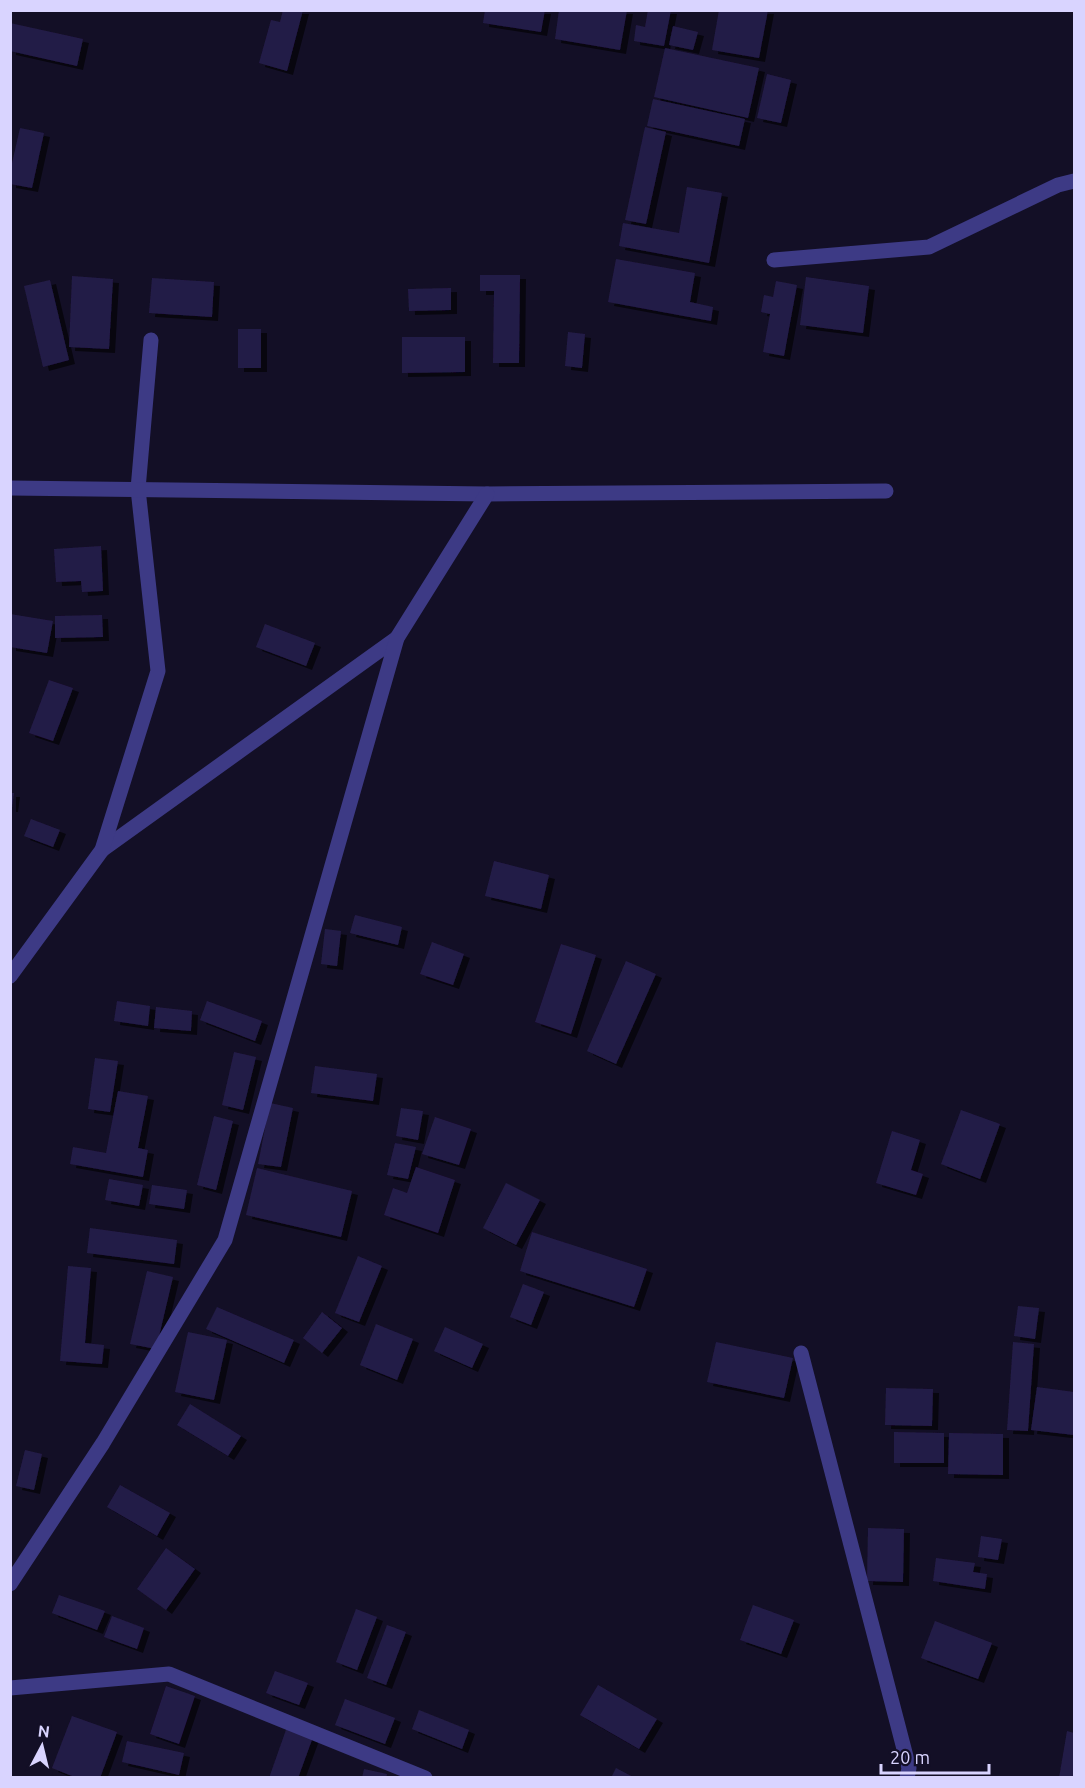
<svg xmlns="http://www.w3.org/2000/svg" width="1085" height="1788" viewBox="0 0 1085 1788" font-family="Ubuntu,sans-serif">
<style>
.building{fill:#241b47;filter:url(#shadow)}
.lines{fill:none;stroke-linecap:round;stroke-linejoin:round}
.lane{stroke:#3d3a85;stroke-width:15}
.street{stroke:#3d3a85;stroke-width:15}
</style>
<defs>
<filter id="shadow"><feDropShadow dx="6" dy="4" stdDeviation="0" flood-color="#0009"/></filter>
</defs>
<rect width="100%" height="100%" fill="#130f26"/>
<g class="building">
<polygon points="283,10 303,10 287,71 259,63 271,20 280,22"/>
<polygon points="485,10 545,10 541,32 483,23"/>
<polygon points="559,10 627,10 620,50 555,39"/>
<polygon points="648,10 671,10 664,46 634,41 636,25 645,27"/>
<polygon points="719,10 768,10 759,58 712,50"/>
<polygon points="10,23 83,39 77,66 10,51"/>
<polygon points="673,26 698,32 693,50 669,45"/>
<polygon points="665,48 759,68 748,118 654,97"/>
<polygon points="767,74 791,80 781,123 757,118"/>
<polygon points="653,99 745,119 739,146 647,126"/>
<polygon points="645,127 666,132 646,224 625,220"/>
<polygon points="20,128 44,133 32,188 10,184 10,172"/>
<polygon points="687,187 722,193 709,263 619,246 623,223 679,233"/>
<polygon points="616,259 695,273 690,302 713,307 711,321 608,302"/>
<polygon points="480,275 520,275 519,363 493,363 494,291 480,291"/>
<polygon points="72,276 113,279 109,349 69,347"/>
<polygon points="806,277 869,286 863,333 800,325"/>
<polygon points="152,278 214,282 212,317 149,313"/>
<polygon points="50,280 69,360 43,367 24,286"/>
<polygon points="776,281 797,285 784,356 763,352 770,314 761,312 764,295 773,297"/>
<polygon points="451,288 451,310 409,311 408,289"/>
<rect x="238" y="329" width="23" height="39"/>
<polygon points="568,332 585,334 582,368 565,366"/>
<polygon points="402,337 465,337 465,372 402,373"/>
<polygon points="101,546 103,591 82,592 81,581 56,582 54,549"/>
<polygon points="10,614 53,621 47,653 10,647"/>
<polygon points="102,615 103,637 55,638 55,616"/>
<polygon points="265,624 315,643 306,666 256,647"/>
<polygon points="49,680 73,688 53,741 29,733"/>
<polygon points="10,793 14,793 12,808 10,808"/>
<polygon points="31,819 60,830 53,847 24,836"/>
<polygon points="494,861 549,875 541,909 485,896"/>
<polygon points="355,915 402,927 398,945 350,933"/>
<polygon points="325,929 341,931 337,966 321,964"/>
<polygon points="432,942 464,954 453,985 420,974"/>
<polygon points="561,944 596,955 571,1034 535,1022"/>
<polygon points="626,961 656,974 616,1064 587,1051"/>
<polygon points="117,1001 150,1006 148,1026 114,1021"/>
<polygon points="207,1001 262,1021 255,1041 200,1020"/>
<polygon points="156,1007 192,1011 191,1031 154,1028"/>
<polygon points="234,1052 256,1057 243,1110 222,1105"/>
<polygon points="95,1058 118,1061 110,1112 88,1109"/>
<polygon points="315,1066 377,1074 373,1101 311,1093"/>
<polygon points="118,1091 148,1096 138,1148 148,1150 143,1177 70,1164 73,1147 106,1153"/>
<polygon points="270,1103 293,1108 281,1167 258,1164"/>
<polygon points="401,1108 423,1111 418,1140 396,1136"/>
<polygon points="961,1110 1000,1124 980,1179 941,1164"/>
<polygon points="214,1116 233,1121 216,1190 197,1185"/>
<polygon points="435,1117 471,1129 459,1165 422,1154"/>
<polygon points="892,1131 920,1140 911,1170 923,1174 916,1195 876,1183"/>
<polygon points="395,1143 416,1147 408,1179 387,1175"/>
<polygon points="416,1167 455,1180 438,1233 384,1215 393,1188 407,1193"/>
<polygon points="257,1168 352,1191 341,1237 246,1215"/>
<polygon points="109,1179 143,1185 139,1206 105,1200"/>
<polygon points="506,1183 540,1200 516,1245 483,1228"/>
<polygon points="152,1185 187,1190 184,1209 149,1204"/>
<polygon points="90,1228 177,1240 174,1264 87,1253"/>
<polygon points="532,1232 647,1269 634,1307 520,1271"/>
<polygon points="358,1256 382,1266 359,1322 335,1313"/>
<polygon points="68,1266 91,1268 85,1343 104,1345 102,1364 60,1361"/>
<polygon points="147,1271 173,1277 156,1349 130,1344"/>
<polygon points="523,1284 544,1292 531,1325 510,1317"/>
<polygon points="1018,1306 1039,1308 1035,1339 1014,1336"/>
<polygon points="217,1307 294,1340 284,1363 206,1329"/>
<polygon points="322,1312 342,1328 322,1353 303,1338"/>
<polygon points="376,1324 413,1339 397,1380 360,1365"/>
<polygon points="445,1327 483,1344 472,1368 434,1351"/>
<polygon points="188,1332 227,1340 214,1400 175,1392"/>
<polygon points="716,1342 793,1358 784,1398 707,1382"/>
<polygon points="1013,1342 1034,1344 1028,1431 1007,1430"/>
<polygon points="1037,1387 1074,1392 1074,1435 1031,1430"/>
<polygon points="886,1388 933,1389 932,1426 885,1425"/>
<polygon points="190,1404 241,1436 228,1456 177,1425"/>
<polygon points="894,1432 944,1433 944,1463 894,1463"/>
<polygon points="949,1433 1003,1434 1003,1475 948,1474"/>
<polygon points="25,1450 42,1454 34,1490 16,1486"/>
<polygon points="120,1485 170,1513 157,1536 107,1507"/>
<polygon points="868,1528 904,1529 903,1582 867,1581"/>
<polygon points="981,1536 1002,1539 998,1560 978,1557"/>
<polygon points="166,1548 195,1569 166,1610 137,1589"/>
<polygon points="936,1558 975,1563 973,1572 987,1574 985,1589 933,1581"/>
<polygon points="59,1595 105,1611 97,1630 52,1613"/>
<polygon points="753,1605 794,1620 781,1654 740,1640"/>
<polygon points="356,1609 377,1617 357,1670 336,1662"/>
<polygon points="112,1616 144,1628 137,1649 104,1637"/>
<polygon points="935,1621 992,1643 978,1679 921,1658"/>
<polygon points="387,1625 406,1632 386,1685 367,1678"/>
<polygon points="275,1671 308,1683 299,1705 266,1693"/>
<polygon points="598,1685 657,1719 639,1749 580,1715"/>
<polygon points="166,1686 195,1696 179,1744 150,1734"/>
<polygon points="345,1699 395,1718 385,1744 335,1725"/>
<polygon points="419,1710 469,1730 462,1749 412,1729"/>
<polygon points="72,1716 117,1732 100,1778 77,1778 52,1768"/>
<polygon points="287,1727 313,1737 298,1778 269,1778"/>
<polygon points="1067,1731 1074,1733 1074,1778 1059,1778"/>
<polygon points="127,1741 184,1753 179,1775 122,1762"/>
<polygon points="616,1768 635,1778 611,1778"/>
<polygon points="364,1769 387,1774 386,1778 362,1778"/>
</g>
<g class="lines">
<g class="lane">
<polyline points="102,850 397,638"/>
<polyline points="10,976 102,850 158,671 138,489 151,340"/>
</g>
<g class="street">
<polyline points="774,260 929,247 1058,185 1074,181"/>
<polyline points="10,488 487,494 886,491"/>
<polyline points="801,1353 909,1768 907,1778"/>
<polyline points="10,1584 103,1443 225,1240 397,638 487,494"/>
<polyline points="10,1688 169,1674 425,1778"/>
</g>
</g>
<rect width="1085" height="1788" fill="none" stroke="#d9d4ff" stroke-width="24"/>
<g transform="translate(42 1746) rotate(7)" stroke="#130f26" stroke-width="4.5" paint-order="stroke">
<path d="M0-4.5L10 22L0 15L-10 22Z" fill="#d9d4ff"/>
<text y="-9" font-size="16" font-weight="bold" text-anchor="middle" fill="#d9d4ff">N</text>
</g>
<path d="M881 1764v9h108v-9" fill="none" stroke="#d9d4ff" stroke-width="3"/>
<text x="890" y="1764" font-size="18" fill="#d9d4ff" stroke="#130f26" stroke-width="4.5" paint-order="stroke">20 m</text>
</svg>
